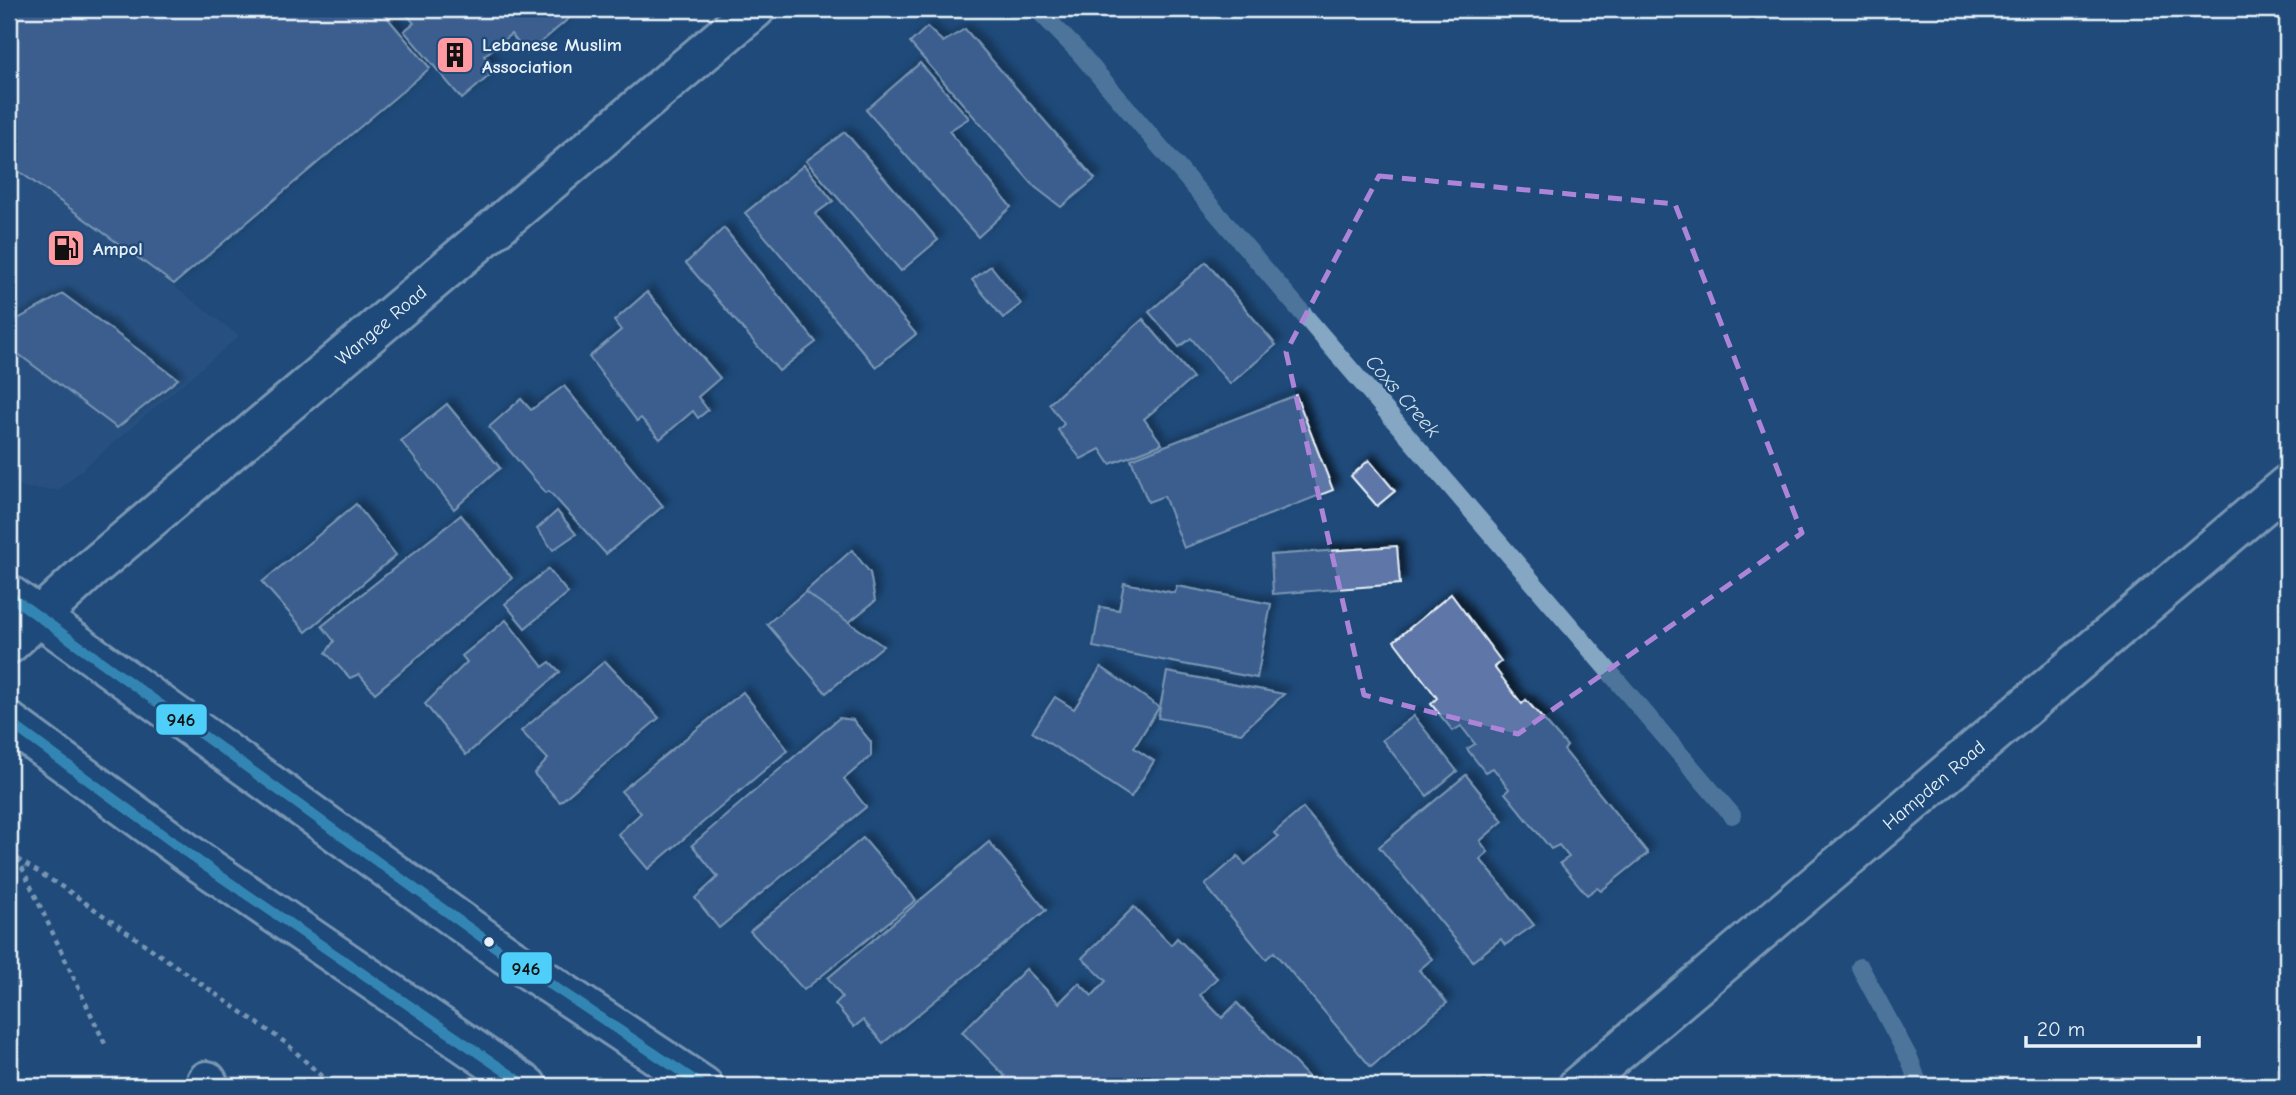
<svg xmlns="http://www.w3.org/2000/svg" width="2296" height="1095" viewBox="0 0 2296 1095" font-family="'Comic Neue',sans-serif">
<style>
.built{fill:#325888}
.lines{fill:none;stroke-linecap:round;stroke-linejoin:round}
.stream{stroke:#85a7c3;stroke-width:18}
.building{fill:#5e77a8;stroke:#e8f1f8;stroke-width:2;filter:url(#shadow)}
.minor-casing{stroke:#e8f1f8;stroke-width:44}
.major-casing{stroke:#e8f1f8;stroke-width:44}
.path{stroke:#e8f1f8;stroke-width:4.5;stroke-dasharray:5 5;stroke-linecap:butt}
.minor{stroke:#1f4a7a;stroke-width:38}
.major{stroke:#1f4a7a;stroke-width:38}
.bus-1-casing{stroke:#1f4a7a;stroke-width:16}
.bus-1{stroke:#4dcff9;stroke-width:10}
.marked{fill:none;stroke:#ac85d9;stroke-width:5;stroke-dasharray:14 9;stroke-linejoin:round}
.bus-dot{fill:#e8f1f8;stroke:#1f4a7a;stroke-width:2.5}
.labels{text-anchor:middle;stroke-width:5;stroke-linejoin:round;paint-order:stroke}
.poi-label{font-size:19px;font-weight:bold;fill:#e8f1f8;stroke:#1f4a7a;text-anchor:start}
.street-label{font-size:19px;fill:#e8f1f8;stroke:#1f4a7a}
.water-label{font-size:21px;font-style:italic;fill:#cfdfeb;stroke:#1f4a7a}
.line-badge{stroke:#1f4a7a;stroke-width:2.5}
.pale-badge-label{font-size:19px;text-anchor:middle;font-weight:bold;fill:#111}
</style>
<defs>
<filter id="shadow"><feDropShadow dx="6" dy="-6" stdDeviation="3.5" flood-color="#0009"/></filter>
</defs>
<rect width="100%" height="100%" fill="#1f4a7a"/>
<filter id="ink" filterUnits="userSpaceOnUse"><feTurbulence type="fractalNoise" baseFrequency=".0143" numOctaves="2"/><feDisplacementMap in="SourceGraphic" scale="14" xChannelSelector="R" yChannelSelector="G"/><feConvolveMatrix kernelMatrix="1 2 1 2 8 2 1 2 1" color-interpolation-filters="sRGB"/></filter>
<g filter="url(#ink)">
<polygon class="built" points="9,161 239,336 58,490 24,488 9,477"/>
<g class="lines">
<g class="stream">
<polyline points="1037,9 1078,51 1732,815"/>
<polyline points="1860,967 1910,1060 1919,1086"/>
</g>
</g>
<g class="building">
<polygon points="9,9 380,9 430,68 174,284 9,164"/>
<polygon points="402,9 580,9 527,54 511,34 484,56 496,70 462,99 404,31 414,23"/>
<polygon points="927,27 943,42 965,29 1095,179 1061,207 1035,187 910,43"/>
<polygon points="920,63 969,118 949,131 1011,207 978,237 866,110"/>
<polygon points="845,132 938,240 901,271 806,161"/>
<polygon points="804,165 833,201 815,214 916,334 876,367 745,213"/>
<polygon points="724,228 816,342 779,371 686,263"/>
<polygon points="1206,262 1276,345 1230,384 1191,338 1179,347 1149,312"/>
<polygon points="991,266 1021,304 1003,318 972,280"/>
<polygon points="647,292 720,378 698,397 708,410 698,418 693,411 660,439 641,418 637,421 589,357 621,330 614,321"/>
<polygon points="63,294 178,379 117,428 9,347 9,324"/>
<polygon points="1143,319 1193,378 1144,419 1162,444 1110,464 1100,449 1081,459 1058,430 1064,424 1049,404"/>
<polygon points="564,386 663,506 606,554 549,491 546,493 489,427 521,399 531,410"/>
<polygon points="1296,395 1333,490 1184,548 1164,496 1148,502 1131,459"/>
<polygon points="447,404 500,468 454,509 401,441"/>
<polygon points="1369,460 1395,491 1377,506 1351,476"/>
<polygon points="356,504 396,555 306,632 262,582"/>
<polygon points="557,511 576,534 553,550 537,529"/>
<polygon points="461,515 512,578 375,693 359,674 350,678 326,653 334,641 322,626"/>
<polygon points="1397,546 1400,584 1273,594 1271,555"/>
<polygon points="852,550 870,573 875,601 848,623 805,592"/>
<polygon points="548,569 568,593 525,628 505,604"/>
<polygon points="1124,583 1175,593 1177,586 1271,604 1257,678 1093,647 1100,607 1119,610"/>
<polygon points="805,592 883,646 826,693 767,624"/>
<polygon points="1451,594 1501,661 1494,667 1522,704 1526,700 1567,746 1564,750 1648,853 1601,891 1597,888 1587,895 1560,863 1569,857 1559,845 1551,849 1505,793 1509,789 1493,768 1485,772 1467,749 1475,744 1461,726 1453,731 1431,704 1437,698 1394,641"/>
<polygon points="506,620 543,667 550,662 560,672 466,755 425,704 467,662 462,656"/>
<polygon points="605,661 659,718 560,802 534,774 548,759 521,731"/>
<polygon points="1101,667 1159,707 1134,748 1154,761 1131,797 1032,732 1055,697 1074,709"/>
<polygon points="1167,672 1284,694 1241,733 1158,718"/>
<polygon points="743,692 788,750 648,869 618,834 641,813 621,791"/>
<polygon points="1414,716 1457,771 1427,796 1382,740"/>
<polygon points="839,718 853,720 871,742 871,756 844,779 866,807 719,928 695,898 718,877 692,845"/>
<polygon points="1466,775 1503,821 1480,841 1488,852 1480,859 1534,925 1505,945 1501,939 1473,961 1379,847"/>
<polygon points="1303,808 1432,959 1419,970 1447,1003 1371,1067 1274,952 1266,959 1205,885 1238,856 1245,865 1278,837 1274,833"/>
<polygon points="863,838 916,900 804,990 750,931"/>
<polygon points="989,842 1046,910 883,1043 863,1020 854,1027 835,1004 842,997 828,978"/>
<polygon points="1134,907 1171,945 1177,938 1217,978 1200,995 1222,1018 1237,1003 1317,1086 994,1086 1005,1076 962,1032 1026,969 1059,1003 1079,983 1092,996 1106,981 1082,958"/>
</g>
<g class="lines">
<g class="minor-casing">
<g id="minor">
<path id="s1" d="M9,644L91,569L755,9"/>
<polyline points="207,1081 209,1086"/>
<path id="s2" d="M1578,1086L2287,485"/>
</g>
</g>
<g class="major-casing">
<g id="major">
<polyline points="9,595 505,954 703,1086"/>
<polyline points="9,722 201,863 527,1086"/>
</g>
</g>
<g class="path">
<polyline points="9,840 105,1044"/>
<polyline points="17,859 67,890 286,1043 332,1086"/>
</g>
<use href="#minor" class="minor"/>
<use href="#major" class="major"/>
<g class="bus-1-casing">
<g id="bus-1">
<polyline points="9,595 505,954 703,1086"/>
<polyline points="9,722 201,863 527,1086"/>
</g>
</g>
<use href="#bus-1" class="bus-1"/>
</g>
</g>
<path d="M0 0H2296V1095H0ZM1379,176L1675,204L1802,533L1518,734L1364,695L1286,352Z" fill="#1f4a7a" fill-opacity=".55" fill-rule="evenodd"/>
<path class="marked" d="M1379,176L1675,204L1802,533L1518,734L1364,695L1286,352Z"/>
<defs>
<g id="building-square" transform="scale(2.0125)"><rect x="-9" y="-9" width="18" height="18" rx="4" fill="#ff9aa2" stroke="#1f4a7a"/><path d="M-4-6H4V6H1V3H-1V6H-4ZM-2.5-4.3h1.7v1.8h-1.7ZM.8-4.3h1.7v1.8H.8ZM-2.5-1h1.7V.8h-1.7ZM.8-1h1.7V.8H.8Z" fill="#111"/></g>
<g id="fuel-square" transform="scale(2.0125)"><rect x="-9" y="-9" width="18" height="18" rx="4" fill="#ff9aa2" stroke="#1f4a7a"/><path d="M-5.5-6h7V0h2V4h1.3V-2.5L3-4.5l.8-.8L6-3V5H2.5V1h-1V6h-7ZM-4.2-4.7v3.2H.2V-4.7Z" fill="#111"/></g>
</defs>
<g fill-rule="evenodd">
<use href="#building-square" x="455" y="55"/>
<use href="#fuel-square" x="66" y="248"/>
</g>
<circle class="bus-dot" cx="489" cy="942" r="6"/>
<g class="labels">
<g class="poi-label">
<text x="482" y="51">Lebanese Muslim<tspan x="482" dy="22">Association</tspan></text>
<text x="93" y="255">Ampol</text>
</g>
<g class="street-label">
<text dy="7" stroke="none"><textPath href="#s1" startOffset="490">Wangee Road</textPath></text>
<text dy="7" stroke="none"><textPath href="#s2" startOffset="466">Hampden Road</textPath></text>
</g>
<g class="water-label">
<text transform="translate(1403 396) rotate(49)" y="7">Coxs Creek</text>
</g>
</g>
<g class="line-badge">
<rect x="155" y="703" width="53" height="33" rx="7" fill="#4dcff9"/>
<rect x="500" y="951" width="53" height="34" rx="7" fill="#4dcff9"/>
</g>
<g class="pale-badge-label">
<text x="181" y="726">946</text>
<text x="526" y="975">946</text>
</g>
<rect width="2296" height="1095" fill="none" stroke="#1f4a7a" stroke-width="35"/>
<rect x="18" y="18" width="2261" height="1060" fill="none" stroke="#e8f1f8" stroke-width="2.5" filter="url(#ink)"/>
<path d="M2026 1036v10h173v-10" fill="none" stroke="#e8f1f8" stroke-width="3.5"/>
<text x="2037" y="1036" font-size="21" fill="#e8f1f8" stroke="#1f4a7a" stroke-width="5" paint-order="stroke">20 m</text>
</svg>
